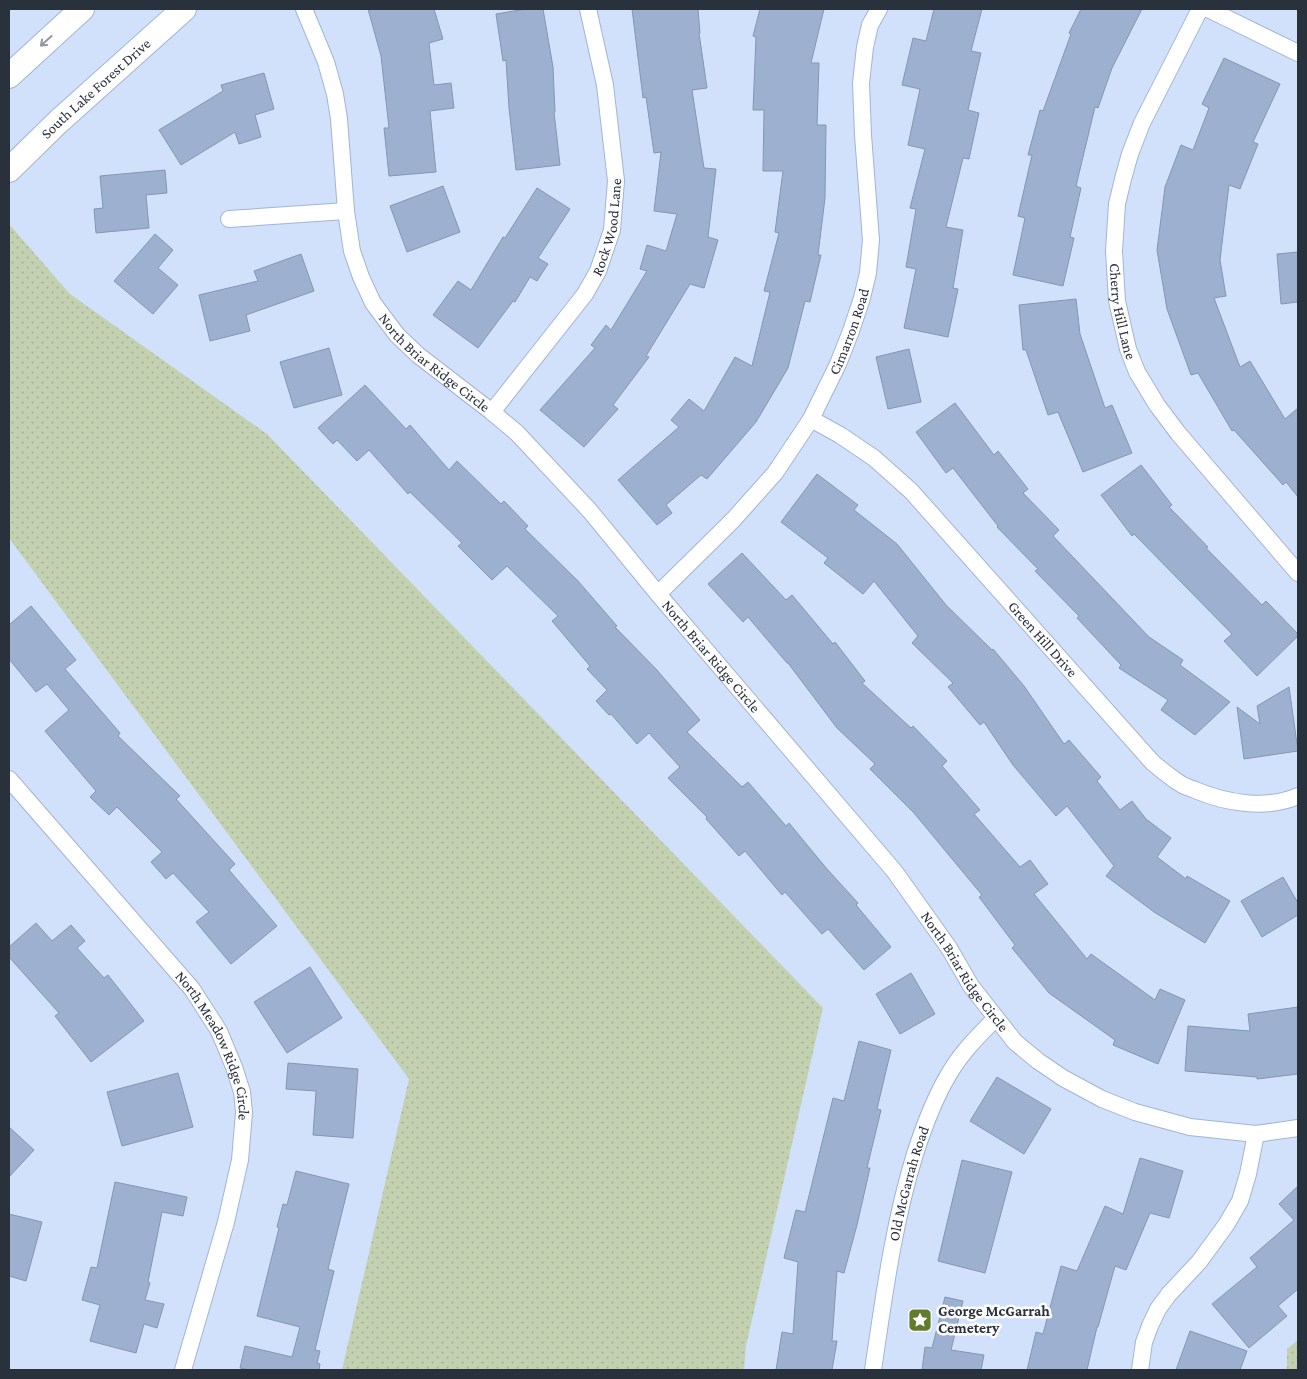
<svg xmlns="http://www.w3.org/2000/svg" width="1307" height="1379" viewBox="0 0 1307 1379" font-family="'Crimson Pro',serif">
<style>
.grass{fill:url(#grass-dots)}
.building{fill:#9db0cf;stroke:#8396b3}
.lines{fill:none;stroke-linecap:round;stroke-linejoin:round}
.street-casing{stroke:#a2b5d4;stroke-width:18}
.secondary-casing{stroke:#a2b5d4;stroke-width:26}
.street{stroke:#fff;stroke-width:16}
.secondary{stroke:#fff;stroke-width:24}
.oneway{stroke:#94989e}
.labels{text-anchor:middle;stroke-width:5;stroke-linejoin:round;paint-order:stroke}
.street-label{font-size:15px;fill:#29313d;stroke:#fff}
.poi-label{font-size:15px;font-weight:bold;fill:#29313d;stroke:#fff;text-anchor:start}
</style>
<defs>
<pattern id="grass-dots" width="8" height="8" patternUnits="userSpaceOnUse" patternTransform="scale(1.25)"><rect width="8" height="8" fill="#c4d1b1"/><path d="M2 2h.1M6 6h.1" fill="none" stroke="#a8b499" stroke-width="1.8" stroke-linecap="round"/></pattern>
</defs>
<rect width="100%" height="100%" fill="#d1e1fb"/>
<g class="grass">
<polygon points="9,224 70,294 267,434 823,1008 746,1346 744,1370 342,1370 409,1079 9,538"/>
<polygon points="1298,1340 1298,1370 1287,1370 1287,1349"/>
</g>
<g class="building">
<polygon points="368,9 434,9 443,39 429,43 434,85 451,83 454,108 430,111 436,172 389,176 384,128 389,128 381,56"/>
<polygon points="526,9 543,9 553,67 555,112 554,112 560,165 516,170 509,108 506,60 503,61 496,14"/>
<polygon points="632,9 698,9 700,33 699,33 707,88 692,90 704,168 716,169 708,237 718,240 704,288 690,284 646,356 649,357 613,405 618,409 584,447 540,410 595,348 591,345 606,325 611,330 647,271 640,269 647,245 666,251 677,214 654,211 661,152 654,153 646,97 643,98"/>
<polygon points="760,9 824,9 811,63 819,63 817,125 826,125 825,198 818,255 821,255 810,302 805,301 788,368 756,422 707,479 701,475 666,505 672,513 657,525 618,480 679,427 671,420 689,399 704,411 735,357 752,366 770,292 764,291 779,233 775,232 783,171 763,171 764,110 753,110 756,37 753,36"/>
<polygon points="934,9 982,9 971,51 981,53 968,110 979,113 969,159 963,158 946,227 963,230 953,288 958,289 948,337 904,328 916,269 906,267 916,209 910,208 925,149 908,145 920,89 902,85 913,38 926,41"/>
<polygon points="1081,9 1142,9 1112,68 1098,108 1095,107 1076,186 1081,188 1070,237 1074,238 1063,286 1013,275 1025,218 1018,216 1032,155 1028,155 1040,110 1043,111 1071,34 1069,33"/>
<polygon points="1224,58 1280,84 1253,142 1258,144 1240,189 1229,185 1220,260 1226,296 1214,298 1240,367 1250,361 1285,419 1298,408 1298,497 1286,482 1283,485 1234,430 1232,431 1198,373 1191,375 1167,309 1157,250 1165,187 1181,145 1193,150 1209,108 1202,104"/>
<polygon points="264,73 274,109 255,115 261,137 239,144 235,132 181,165 159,130 223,91 221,85"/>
<polygon points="165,170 167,193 146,195 149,228 96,233 94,209 103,208 100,176"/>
<polygon points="443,186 460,232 407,252 390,206"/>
<polygon points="537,188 570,209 538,258 548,264 537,281 530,277 515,302 513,301 478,348 433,315 458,281 471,290 503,237 505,238"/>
<polygon points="155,234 173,250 158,268 178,285 153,314 114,281"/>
<polygon points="1298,252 1298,302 1281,304 1277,254"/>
<polygon points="301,254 314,291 246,315 250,331 210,341 199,295 258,281 254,271"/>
<polygon points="1076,299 1080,334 1105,408 1112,405 1132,453 1083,472 1058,412 1048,415 1026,350 1023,350 1019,305"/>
<polygon points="329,348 342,395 294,408 280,362"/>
<polygon points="909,349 921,402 888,409 876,357"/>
<polygon points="365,385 406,429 410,425 449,470 457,461 501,504 504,501 528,526 525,529 578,581 617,626 615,627 656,669 700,720 687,732 742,787 748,782 786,826 789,823 827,869 858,903 856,905 891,947 864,970 828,929 822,934 785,892 782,895 745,851 739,856 706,819 707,817 668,778 680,767 649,733 637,744 611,714 609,715 596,701 607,690 587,669 590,666 552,621 558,616 507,566 492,580 458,546 462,543 410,492 408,494 369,450 357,461 337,440 333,444 318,428"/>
<polygon points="955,403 994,455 998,451 1028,489 1023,493 1059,530 1053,536 1149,637 1183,660 1180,665 1230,702 1195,735 1161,710 1168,700 1119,668 1121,665 1077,618 1079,616 1035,571 1038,569 997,527 998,526 953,468 946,473 916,432"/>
<polygon points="1141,465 1172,505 1169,507 1208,547 1206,548 1262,605 1266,601 1298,634 1298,636 1257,676 1224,641 1232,634 1134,534 1132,536 1101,495"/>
<polygon points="817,474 858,505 854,510 897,544 946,605 992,650 993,649 1024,686 1064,744 1069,740 1101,777 1097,781 1120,810 1132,801 1146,819 1171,838 1157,857 1186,879 1187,876 1230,901 1205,943 1154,912 1106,876 1114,866 1067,806 1056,816 1013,765 984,722 980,725 948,687 953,683 912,643 918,636 874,581 863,594 824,563 828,558 781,522"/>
<polygon points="742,553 786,600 792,595 833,644 835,642 865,681 862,683 911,728 913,726 947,761 942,766 980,810 974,814 1020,867 1030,860 1048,884 1034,894 1087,959 1091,954 1155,1000 1160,989 1185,1000 1158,1064 1113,1045 1115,1040 1049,993 1012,948 1015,945 979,897 982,895 914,813 870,769 875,764 837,728 788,663 787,663 748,617 743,622 708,584"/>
<polygon points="31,606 76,660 65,669 120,733 118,736 180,796 176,799 235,864 229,870 277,926 231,964 196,922 209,912 173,873 166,879 151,862 162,852 117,807 109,815 90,797 96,791 45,731 69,710 47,684 36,692 9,659 9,625"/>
<polygon points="1289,687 1298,751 1244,759 1237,707 1260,724 1257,706"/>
<polygon points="1283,877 1298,903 1298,915 1262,937 1241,901"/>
<polygon points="36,923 52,941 71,925 85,941 77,948 104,978 108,975 144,1021 91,1062 55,1016 59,1013 9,957 9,947"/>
<polygon points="310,967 342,1018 287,1053 254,1002"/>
<polygon points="911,973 935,1014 900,1034 876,994"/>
<polygon points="1298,1007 1298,1074 1257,1079 1257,1077 1185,1071 1188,1026 1250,1031 1248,1014"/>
<polygon points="859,1041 891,1050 877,1109 881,1110 867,1168 870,1168 857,1225 844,1273 837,1271 832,1341 837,1341 832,1370 776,1370 782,1332 793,1334 798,1262 784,1258 796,1210 805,1212 833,1098 844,1101"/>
<polygon points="288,1063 358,1069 353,1138 313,1135 316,1091 286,1089"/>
<polygon points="178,1073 193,1127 122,1146 107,1092"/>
<polygon points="997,1077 1051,1109 1024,1154 970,1121"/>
<polygon points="9,1127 34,1150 9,1177"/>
<polygon points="1140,1158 1183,1171 1169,1218 1150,1213 1126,1270 1115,1266 1098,1327 1097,1327 1087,1370 1027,1370 1036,1332 1043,1334 1061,1266 1077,1271 1105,1206 1123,1214"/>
<polygon points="962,1160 1012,1172 985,1273 938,1261"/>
<polygon points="296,1171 349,1184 328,1269 334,1271 315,1350 320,1351 317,1363 320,1364 319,1370 250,1370 240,1368 245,1346 292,1357 300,1327 257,1316 279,1228 277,1227 283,1204 287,1205"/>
<polygon points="115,1182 187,1197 183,1216 162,1212 148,1282 150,1283 145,1300 164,1304 157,1328 144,1324 136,1353 90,1341 100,1305 82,1300 91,1267 97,1268"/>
<polygon points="1298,1186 1298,1289 1278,1306 1287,1316 1249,1348 1212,1304 1257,1267 1250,1258 1294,1220 1279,1204"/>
<polygon points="9,1214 42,1222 26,1281 9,1276"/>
<polygon points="945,1297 963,1301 951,1350 984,1355 981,1370 922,1370 925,1347 932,1348"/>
<polygon points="1190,1331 1247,1351 1240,1370 1176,1370"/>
</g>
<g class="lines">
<g class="street-casing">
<g id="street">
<path id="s1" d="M304,9L326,62L335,94L339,119L346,211L352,251L361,277L373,303L397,335L418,355L492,412L517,433L590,511L658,594L895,872L949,948L971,986L1015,1042L1038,1061L1063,1078L1102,1099L1135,1112L1190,1127L1256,1134L1298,1128"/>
<path id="s2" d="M1200,9L1142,123L1130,154L1123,179L1117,204L1114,251L1117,301L1128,349L1137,372L1157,405L1178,433L1298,573"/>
<polyline points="1208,9 1298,53"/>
<polyline points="229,219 346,211"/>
<path id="s3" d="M492,412L585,294L598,271L612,230L616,181L605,85L588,9"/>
<path id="s4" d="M811,419L840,435L874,458L911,491L1153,763C1162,770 1171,778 1181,784C1185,787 1191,788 1195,790C1226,803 1266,810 1298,796"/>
<path id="s5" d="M658,594L733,520L775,473L811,419L838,364L851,331L862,298L868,273L871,240L863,135L861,83L865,47L870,25L879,9"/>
<path id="s6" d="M9,779L192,989L219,1031L234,1067L242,1092L244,1112L240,1160L226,1222L183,1370"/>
<path id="s7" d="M873,1370C884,1297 893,1225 915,1154C924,1126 934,1099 949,1074C961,1053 978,1036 995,1019"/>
<polyline points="1140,1370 1144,1342 1150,1326 1158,1309 1169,1294 1199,1262 1226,1225 1240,1201 1248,1174 1256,1134"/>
</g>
</g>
<g class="secondary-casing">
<g id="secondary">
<polyline points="9,76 82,9"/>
<path id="s8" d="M9,170L58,122L184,9"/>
</g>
</g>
<use href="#street" class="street"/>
<use href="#secondary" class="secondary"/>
</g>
<defs><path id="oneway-shaft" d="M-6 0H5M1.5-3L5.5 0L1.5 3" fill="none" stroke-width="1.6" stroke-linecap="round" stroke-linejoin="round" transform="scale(1.25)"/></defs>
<use class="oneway" href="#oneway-shaft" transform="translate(46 41) rotate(138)"/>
<defs>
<g id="sight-square" transform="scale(1.25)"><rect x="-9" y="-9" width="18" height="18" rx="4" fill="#617b2f" stroke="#fff"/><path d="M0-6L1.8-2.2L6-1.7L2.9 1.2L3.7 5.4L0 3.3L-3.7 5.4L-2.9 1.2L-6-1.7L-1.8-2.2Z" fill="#fff"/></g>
</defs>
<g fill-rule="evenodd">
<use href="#sight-square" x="920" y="1320"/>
</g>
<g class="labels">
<g class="street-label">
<text dy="5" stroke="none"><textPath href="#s8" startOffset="119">South Lake Forest Drive</textPath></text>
<text dy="5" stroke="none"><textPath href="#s3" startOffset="222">Rock Wood Lane</textPath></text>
<text dy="5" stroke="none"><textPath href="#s2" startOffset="321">Cherry Hill Lane</textPath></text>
<text dy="5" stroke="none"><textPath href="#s5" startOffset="329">Cimarron Road</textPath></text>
<text dy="5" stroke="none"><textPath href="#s1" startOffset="391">North Briar Ridge Circle</textPath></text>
<text dy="5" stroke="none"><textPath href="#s4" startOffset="322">Green Hill Drive</textPath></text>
<text dy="5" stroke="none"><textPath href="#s1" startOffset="796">North Briar Ridge Circle</textPath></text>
<text dy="5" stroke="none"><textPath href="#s1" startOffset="1201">North Briar Ridge Circle</textPath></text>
<text dy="5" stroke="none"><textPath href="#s6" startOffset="340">North Meadow Ridge Circle</textPath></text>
<text dy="5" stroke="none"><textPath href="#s7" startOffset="190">Old McGarrah Road</textPath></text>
</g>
<g class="poi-label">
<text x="938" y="1316">George McGarrah<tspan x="938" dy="17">Cemetery</tspan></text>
</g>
</g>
<rect width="1307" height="1379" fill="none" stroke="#29313d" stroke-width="20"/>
</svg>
